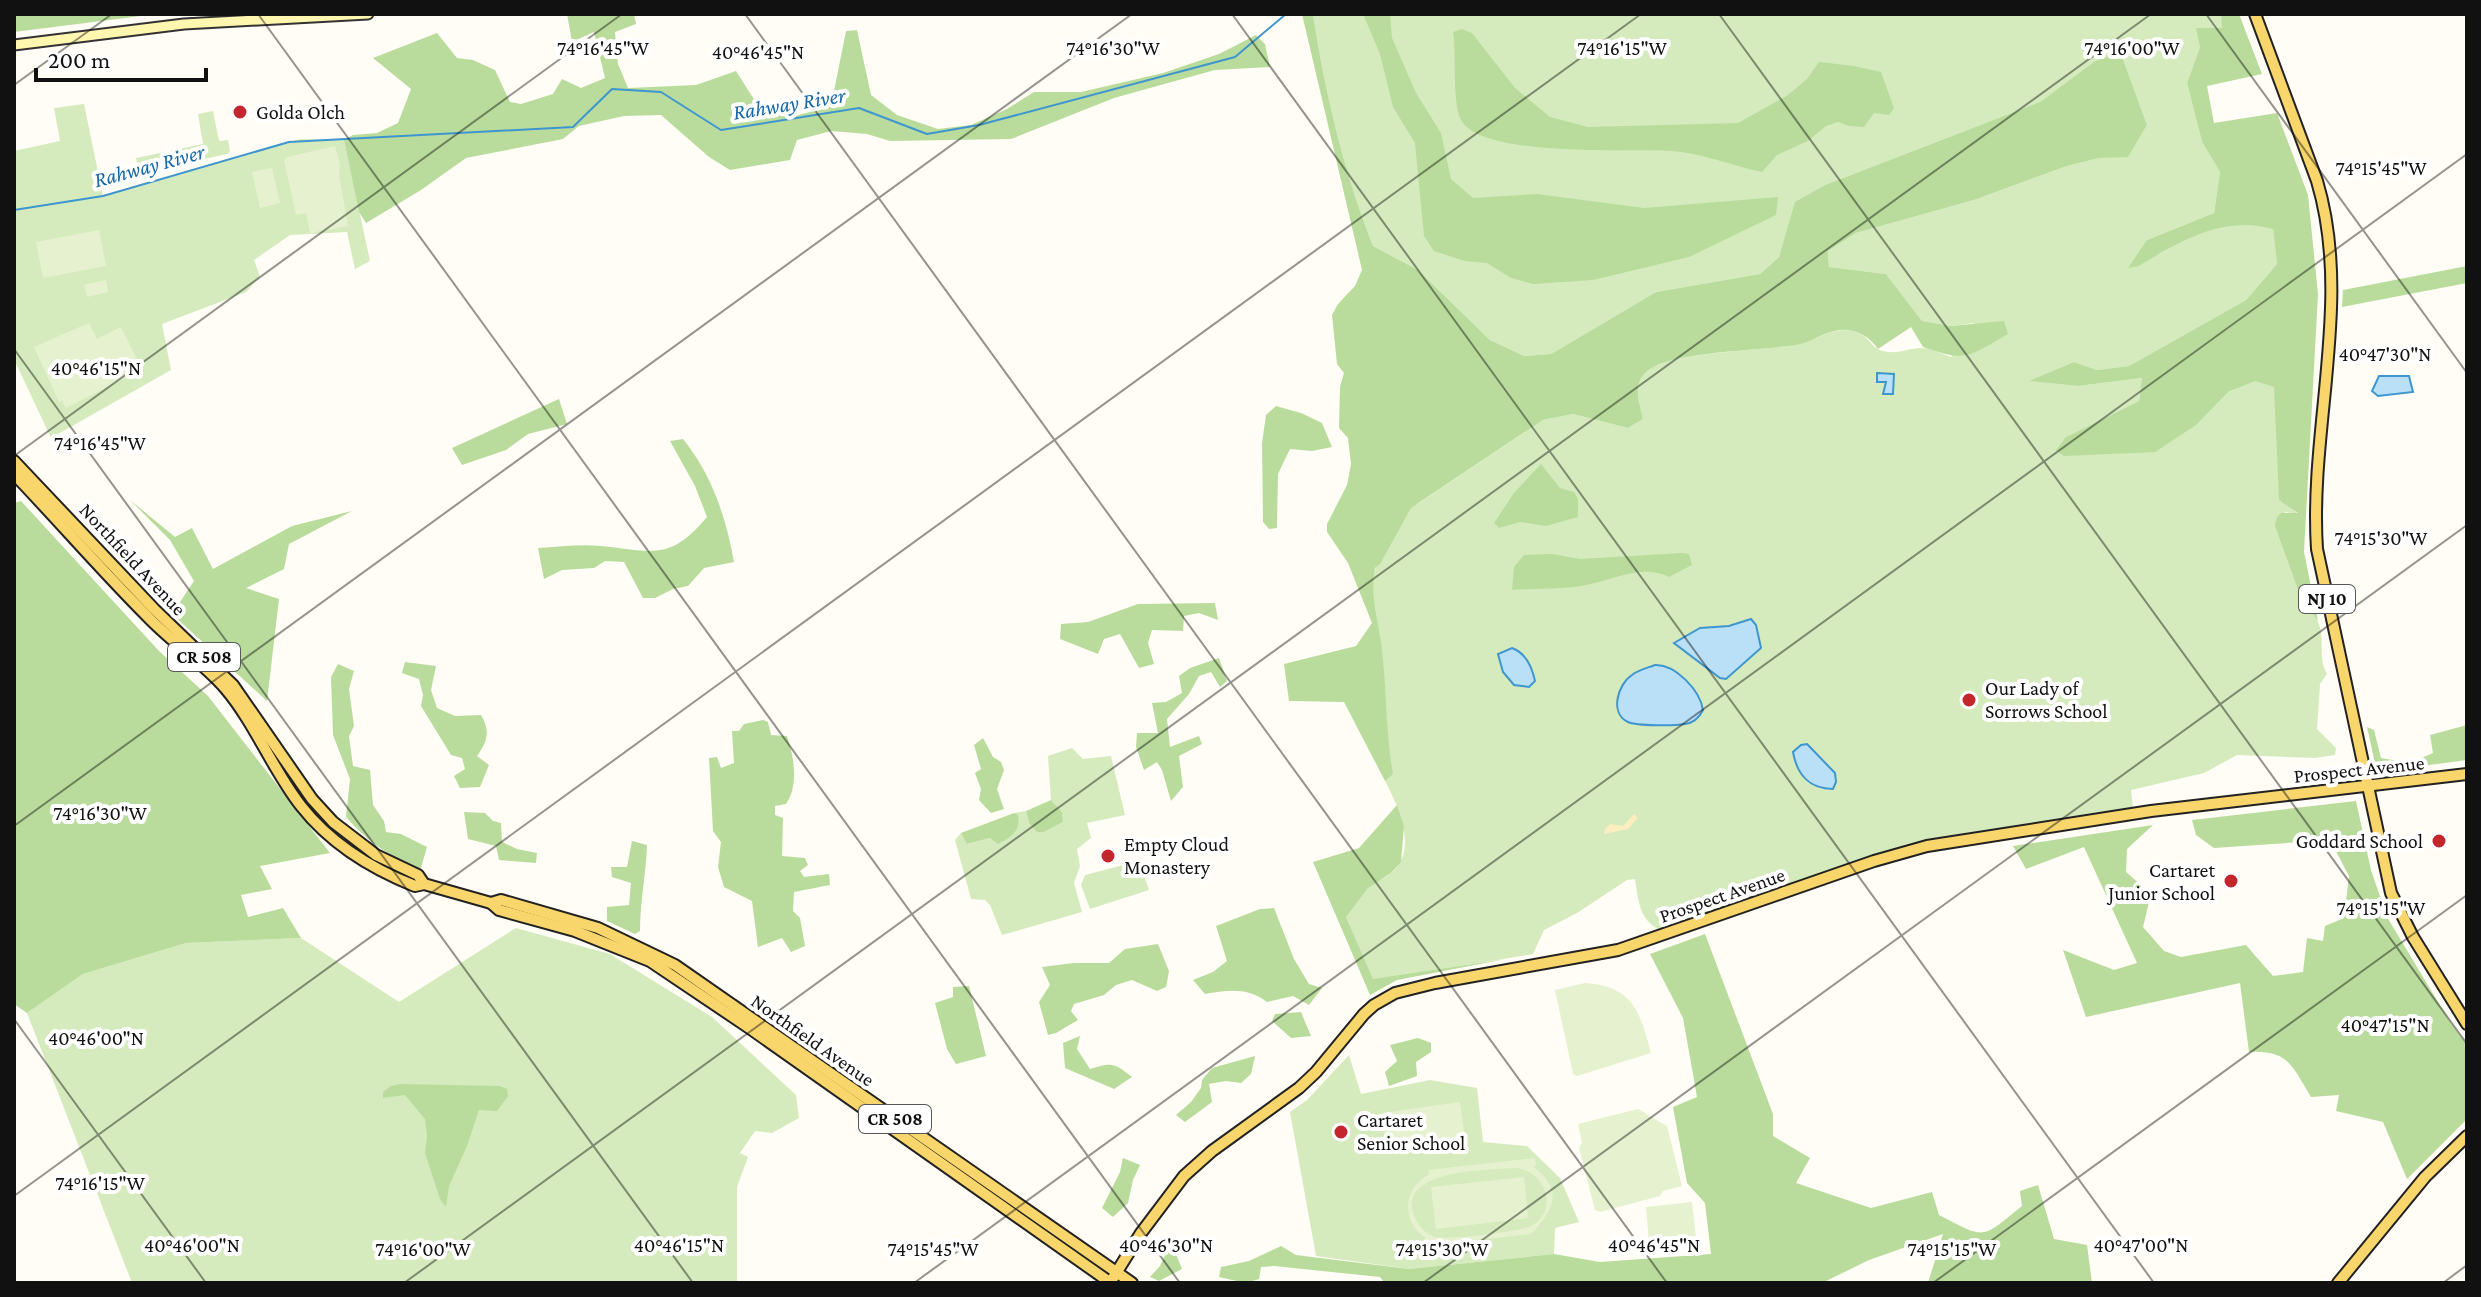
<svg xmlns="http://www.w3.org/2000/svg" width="2481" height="1297" viewBox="0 0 2481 1297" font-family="'Crimson Pro',serif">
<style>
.green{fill:#d5ebbd}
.forest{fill:#b9dc9c}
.sand{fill:#fbeec1}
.pitch{fill:#e6f2cf;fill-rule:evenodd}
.water{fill:#b9e0f7;stroke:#3f96cf;stroke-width:2}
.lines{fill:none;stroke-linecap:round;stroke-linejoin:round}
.stream{stroke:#3f96cf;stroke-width:2}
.secondary-casing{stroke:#333;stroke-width:13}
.primary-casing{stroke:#222;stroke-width:14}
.secondary{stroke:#fff6b0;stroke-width:9}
.primary{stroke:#f9d66b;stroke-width:10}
.ticks{fill:none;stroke:#111;stroke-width:2;stroke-opacity:0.45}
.poi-dot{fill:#c4262e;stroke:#fff;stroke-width:3}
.labels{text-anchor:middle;stroke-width:8;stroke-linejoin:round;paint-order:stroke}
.shield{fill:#fff;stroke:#585858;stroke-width:2}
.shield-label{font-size:18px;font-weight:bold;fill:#111}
.poi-label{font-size:20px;fill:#111;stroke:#fff;text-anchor:start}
.street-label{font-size:20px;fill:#111;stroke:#fff}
.water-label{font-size:22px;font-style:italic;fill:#1768a6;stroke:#fff}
.ticks-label{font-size:20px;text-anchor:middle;fill:#111;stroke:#fff;stroke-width:8;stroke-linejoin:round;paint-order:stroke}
</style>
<rect width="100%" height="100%" fill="#fffdf5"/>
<g class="green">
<path d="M1313,14H2221L2223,28L2200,47L2187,83L2202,142L2220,172L2214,213L2147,240L2139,266C2183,240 2220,215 2273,228L2277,264L2246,300L2129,366L2097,370L2074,362L2031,381L2078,386L2142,378L2139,401L2066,437L2228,392L2234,390L2242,378L2275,380L2288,504L2298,514L2285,512L2312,612C2330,636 2315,653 2327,674L2320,684L2317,729L2336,748L2335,755L2315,758L2237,755L2204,773L2131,790L2133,808L1907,846L1663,932C1639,920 1639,904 1635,879L1627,880L1577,913L1544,930L1533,954L1373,980L1346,917C1353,905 1363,891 1374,883C1379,880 1385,878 1390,874C1420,851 1398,806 1385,781L1388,777C1384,734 1385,690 1381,647C1379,620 1366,593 1376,567C1384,546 1398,526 1408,507L1419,503L1543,420L1573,414L1628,428L1643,419C1639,400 1631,384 1650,369C1671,353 1762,350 1793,345C1813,342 1826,330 1845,330C1869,331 1867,344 1880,350C1896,356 1907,348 1922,348C1930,348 1942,354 1951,357L1975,323L1951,326L1922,321L1886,274L1829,267L1828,251L1856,233L1974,200L2067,166L2099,158L2128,156L2147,125L2120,51L2095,61L2040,102L1825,185L1796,202L1779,257L1760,274L1656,292L1551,354L1524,356L1490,340L1418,270L1373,246C1344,172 1325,93 1313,14Z"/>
<polygon points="84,104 103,196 300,139 344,140 370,261 355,269 347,232 290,235 254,260 260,277 246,292 162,324 171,370 51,438 14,359 14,151 60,141 54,108"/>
<polygon points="213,111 219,141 228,140 230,151 227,154 139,173 136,158 203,144 198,114"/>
<polygon points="1072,748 1083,759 1111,756 1125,815 1087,823 1091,838 1077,849 1080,866 1074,883 1082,912 1002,935 990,905 985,900 971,899 955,840 961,833 968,844 990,838 1017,815 1014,813 1026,811 1029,823 1044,832 1063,822 1062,812 1051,800 1048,756"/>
<polygon points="1139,861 1149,890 1090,909 1081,885 1085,875"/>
<polygon points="516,928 610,954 712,1017 796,1095 799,1118 772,1133 755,1131 740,1153 748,1157 737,1187 737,1283 132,1283 27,1013 83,974 186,943 301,938 399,1002"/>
<polygon points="1349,1055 1361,1094 1430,1080 1477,1088 1483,1142 1527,1146 1560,1178 1579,1222 1555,1228 1554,1254 1409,1269 1316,1256 1290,1112 1307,1100"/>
</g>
<g class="forest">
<polygon points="14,14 157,14 14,32"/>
<polygon points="567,14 634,14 636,24 615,32 618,64 628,88 696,85 736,71 757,104 795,116 831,106 846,31 857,30 871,95 897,115 938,129 971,125 1007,109 1034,92 1081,92 1163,73 1219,54 1256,35 1265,44 1270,67 1215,70 1114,98 1011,139 890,141 867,134 831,131 797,140 790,160 730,170 709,157 661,115 624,116 579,126 563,139 466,158 421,190 366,223 359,212 344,140 353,135 377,133 398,123 411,89 373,58 437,33 457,58 473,60 495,70 510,102 521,104 553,94 562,79 581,88 605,78 594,32 572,42"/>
<path d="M1302,14H1313C1325,93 1344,172 1373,246L1418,270L1490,340L1524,356L1551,354L1656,292L1760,274L1779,257L1795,202L1825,185L2040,102L2095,61L2120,51L2147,125L2128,157L2099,158L2067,166L1974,200L1856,233L1828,251L1829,267L1886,274L1922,321L1951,326L2004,321L2008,334C1969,356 1967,363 1923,347L1911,327L1878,349C1870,338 1862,332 1848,330C1828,328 1814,342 1796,345C1763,350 1673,352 1650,369C1631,383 1639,400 1643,419L1628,428L1573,414L1543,420L1411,508L1380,564L1375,568C1370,595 1377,615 1381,642C1387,686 1385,730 1393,774L1385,781L1344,702L1289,701L1284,664L1356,646L1372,623L1348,563L1327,532V524L1347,485L1351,464L1348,438L1339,428L1340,387L1344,373L1337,364L1332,315L1338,304L1355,286L1362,270Z"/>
<polygon points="1363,14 1390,14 1392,38 1416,93 1441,133 1451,179 1473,198 1537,194 1644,208 1778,197 1776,215 1689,257 1593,280 1533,284 1511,278 1487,263 1465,261 1434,251 1424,236 1415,143 1393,107 1380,54"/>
<path d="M2221,14H2239L2262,74L2207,86L2214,123L2277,113L2308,195L2318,294L2304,552L2318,621L2300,595L2275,526L2277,517L2281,513H2298L2279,500L2274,387L2255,381L2228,392L2196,425L2155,452L2064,456L2056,450L2066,437L2139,401L2142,378L2078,386L2029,381L2074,362L2097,370L2129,366L2246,300L2277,264L2273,229C2223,215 2181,241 2139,266L2128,268L2147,240L2214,213L2220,172L2202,142L2187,83L2200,47L2196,28H2222Z"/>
<path d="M1462,29L1472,33L1515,88L1550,117L1588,127L1738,123L1788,95L1807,79L1819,62L1854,66L1881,72L1894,108L1889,115L1874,113L1864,127L1849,126L1838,122L1826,126L1808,141L1777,155L1762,172C1733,166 1702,153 1672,151C1629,149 1489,157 1463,123C1451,108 1457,55 1453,32Z"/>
<polygon points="2467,266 2467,283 2342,307 2343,290"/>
<polygon points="559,399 567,424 528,434 506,450 462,465 452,448"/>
<polygon points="1276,406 1301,413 1322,423 1332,447 1312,451 1290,449 1278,474 1277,528 1269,529 1263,522 1262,443 1266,415"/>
<path d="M683,439C712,475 726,517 734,562L704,568L688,586L673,589L655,598H643L624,562L605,561L594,568L562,570L544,579L538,548C559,547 580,544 601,546C653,551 669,562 707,517L695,486L670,441Z"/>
<polygon points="1541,464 1560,488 1574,492 1578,499 1578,517 1546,526 1520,522 1499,528 1494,523 1514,493"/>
<polygon points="130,500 175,537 192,528 213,569 292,526 352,511 289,544 284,569 246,588 279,599 267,701 172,614 194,581 170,540"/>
<polygon points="21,501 159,651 208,696 330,853 260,866 272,889 241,895 248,917 283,908 301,938 186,943 83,974 27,1013 14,1004 14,503"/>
<path d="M1682,553L1689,554L1692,565L1669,577C1644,565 1620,577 1595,583C1569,590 1539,588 1512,590L1514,567L1524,555L1552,554L1580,559Z"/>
<polygon points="1215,603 1218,620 1199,613 1184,616 1183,631 1152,630 1148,643 1154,664 1139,668 1120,634 1104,639 1098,654 1060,639 1061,624 1088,622 1138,604"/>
<polygon points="1219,658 1227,681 1220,687 1211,672 1199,676 1189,694 1167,719 1170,747 1199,736 1202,744 1179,756 1183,787 1171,801 1162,770 1157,762 1144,770 1136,747 1137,733 1158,733 1152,703 1166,702 1182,693 1179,676 1190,668"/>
<path d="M405,662L436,666L431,690L437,708L455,716L481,715C491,731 487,742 477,756L489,765L480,787L460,788L454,776L465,769L462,758L451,755L421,706L423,695L419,679L402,673Z"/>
<path d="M338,664L354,671L349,689L354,726L349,736L353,766L370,770L373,805L384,821L386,832L401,834L427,847L420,871C391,857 368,842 346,817L350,779L333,735L331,677Z"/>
<path d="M763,720L768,722L771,735L787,736C794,756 799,786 786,804L775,806V815L783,818L782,856L805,858L808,865L800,871L804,877L829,874L830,885L794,892L793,911L800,918L805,946L791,952L782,938L758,947L752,901L724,887L718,867L721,842L713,831L709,758L717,757L721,768L734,763L732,731H739L744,724Z"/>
<polygon points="2467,725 2467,760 2377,772 2367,727 2374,730 2381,758 2410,763 2433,753 2430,735"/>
<polygon points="983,738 993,757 1001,762 1004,770 997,789 1004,809 991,813 979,800 981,789 975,773 981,769 974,745"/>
<polygon points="1051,800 1062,812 1063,822 1044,832 1037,832 1029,823 1026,811"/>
<path d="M2356,801L2371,870L2387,917L2450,1022L2467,1045V1119L2407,1179L2383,1122L2336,1111L2339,1095L2311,1097C2292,1066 2289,1050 2249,1052L2240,983L2086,1017L2063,950L2114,970L2137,963L2084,847L2026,869L2013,846L2153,825L2127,849L2126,872L2151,894L2143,927L2164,951L2181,957L2246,945L2273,976L2303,972L2307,938L2323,941L2325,926L2344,918L2349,876L2330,840L2214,848L2196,835L2192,820Z"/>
<polygon points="1397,805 1404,826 1401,862 1391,873 1368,888 1346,917 1373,979 1506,959 1397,980 1370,995 1313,862 1359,848"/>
<polygon points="464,812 485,813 493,821 501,823 502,842 517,849 537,853 536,863 499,860 496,846 468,839"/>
<path d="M1014,813L1018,815C1021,831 1011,837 998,844L990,838L967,844L961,833Z"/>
<path d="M632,841L647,845C646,874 640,902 640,931L635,934L607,921V907L629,905L631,883L612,877L611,867H627Z"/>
<path d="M1274,908L1294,959L1309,984L1322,988L1309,1005L1293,996L1267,1002C1248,987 1228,990 1205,994L1193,980L1213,972L1227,961L1216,926L1260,909Z"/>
<path d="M1705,934L1773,1114V1136L1810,1158L1796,1183L1871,1208L1932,1192L1939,1215C1987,1240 1981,1239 2022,1206L2020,1191L2038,1185L2054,1239L2087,1245L2092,1283H1928L1943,1234L1869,1260L1822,1283H1385L1380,1277L1274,1266L1261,1267L1259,1279L1246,1283L1219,1277L1221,1267L1249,1261L1281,1246L1296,1255L1409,1269L1554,1254L1600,1262L1711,1254L1705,1203L1687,1183L1673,1107L1697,1097L1683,1018L1650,954Z"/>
<polygon points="1158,944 1169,971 1166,987 1157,991 1132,980 1116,985 1104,995 1074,1004 1071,1011 1078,1020 1056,1033 1048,1035 1039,1002 1050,985 1042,967 1073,963 1109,963 1125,949"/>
<polygon points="969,986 986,1056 956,1064 947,1049 935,1003 953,997 953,987"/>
<polygon points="1301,1012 1311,1036 1291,1038 1272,1021 1275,1014"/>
<path d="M1080,1036L1077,1049L1090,1069C1113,1062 1114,1063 1132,1077L1114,1089L1065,1068L1063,1043Z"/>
<polygon points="1418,1038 1431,1043 1431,1052 1416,1062 1417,1076 1389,1086 1385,1072 1397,1061 1390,1045"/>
<polygon points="1255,1056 1251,1074 1241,1083 1226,1081 1209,1084 1212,1102 1185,1122 1176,1115 1191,1102 1201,1088 1202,1080 1212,1068"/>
<polygon points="400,1084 500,1086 507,1089 508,1096 497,1111 479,1110 467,1146 449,1186 446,1207 440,1199 425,1153 427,1136 425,1119 405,1095 383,1098 383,1092 391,1086"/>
<polygon points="1123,1158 1140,1165 1133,1180 1128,1203 1113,1217 1102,1208 1120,1172"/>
<polygon points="1171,1242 1182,1269 1159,1281 1150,1277 1160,1266"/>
</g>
<polygon class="sand" points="1634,814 1638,818 1628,829 1604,834 1605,829 1610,824 1623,826"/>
<g class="pitch">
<polygon points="335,146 340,164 339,175 348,226 310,233 306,213 296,215 284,160 287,157"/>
<polygon points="272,168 280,203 260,208 252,172"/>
<polygon points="99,230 106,266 43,278 36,242"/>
<polygon points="106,280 108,292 87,297 84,285"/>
<polygon points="89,323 97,339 121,327 142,369 66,408 62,401 59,402 34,347"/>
<path d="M1585,983C1633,986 1640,1012 1651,1053L1577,1076L1573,1074L1555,990Z"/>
<polygon points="1460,1102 1465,1139 1387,1150 1382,1113"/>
<polygon points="1638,1109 1667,1126 1682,1186 1663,1191 1660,1196 1600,1212 1595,1210 1579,1148 1582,1143 1578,1124"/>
<path d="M1535,1158L1536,1166L1533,1167C1566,1190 1552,1212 1531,1234L1425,1246L1424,1240L1427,1239C1401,1222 1402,1190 1429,1174L1428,1170ZM1515,1168C1544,1170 1560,1207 1533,1225C1523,1232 1448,1240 1436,1237C1428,1235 1421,1229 1417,1222C1388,1169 1487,1170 1515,1168Z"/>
<polygon points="1524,1177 1528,1218 1436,1229 1431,1187"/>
<polygon points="1692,1202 1696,1238 1649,1243 1646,1207"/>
</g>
<g class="water">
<polygon points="1877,373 1894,374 1893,394 1883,394 1886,382 1877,382"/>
<polygon points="2379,376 2409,376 2413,392 2378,396 2372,391"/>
<polygon points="1751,619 1756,625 1761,648 1726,679 1720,678 1674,643 1700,628 1729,626"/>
<path d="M1512,648C1526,653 1532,667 1535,681L1529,687L1514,685L1503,672L1498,654Z"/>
<path d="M1655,665C1675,664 1700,690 1703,710C1699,718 1693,723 1685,724C1674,726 1637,726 1628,722C1609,713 1618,684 1632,675C1638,670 1647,668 1655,665Z"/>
<path d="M1807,744L1835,773L1836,782L1833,789C1810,789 1797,775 1793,752L1801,745Z"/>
</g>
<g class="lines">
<polyline class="stream" points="14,210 103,196 289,142 573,127 612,89 661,92 721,130 859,108 927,134 979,125 1235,57 1286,14"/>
<g class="secondary-casing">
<polyline id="secondary" points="14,45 184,24 368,14"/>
</g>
<g class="primary-casing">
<g id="primary">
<path d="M2255,14L2317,181C2353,301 2309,427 2317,549L2391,893L2413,937L2467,1024"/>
<polyline points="14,461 154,609 233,685 312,799 333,822 376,855 418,875 424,884"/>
<path d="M14,474C59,521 102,571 148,617C172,642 202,662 225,688C255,723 272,769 301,806C330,843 372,869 415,886L424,884L491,903L499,910L575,931L650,961L748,1027L1111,1283"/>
<polyline points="491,903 501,900 598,928 675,965 1132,1283"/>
<polyline points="1110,1283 1141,1233 1184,1176 1212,1151 1299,1088 1316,1072 1364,1014 1374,1005 1395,993 1435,983 1618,950 1874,861 1927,846 2151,811 2467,774"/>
<polyline points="2338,1283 2425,1177 2467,1136"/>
</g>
</g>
<use href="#secondary" class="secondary"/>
<use href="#primary" class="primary"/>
</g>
<path class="ticks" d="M258,14L1180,1283M745,14L1667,1283M1232,14L2154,1283M1719,14L2467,1044M2206,14L2467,373M14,85L112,14M14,349L693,1283M14,456L622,14M14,826L1132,14M14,1019L206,1283M14,1196L1641,14M404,1283L2151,14M914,1283L2467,154M1423,1283L2467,525M1933,1283L2467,895M2443,1283L2467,1265"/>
<g class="poi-dot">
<circle cx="240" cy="112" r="8"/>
<circle cx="1969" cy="700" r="8"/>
<circle cx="2439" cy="841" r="8"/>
<circle cx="1108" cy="856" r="8"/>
<circle cx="2231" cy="881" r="8"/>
<circle cx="1341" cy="1132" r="8"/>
</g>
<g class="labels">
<g class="shield">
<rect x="2299" y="585" width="56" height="28" rx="6"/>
<rect x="168" y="643" width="72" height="28" rx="6"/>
<rect x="859" y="1105" width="72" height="28" rx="6"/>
</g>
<g class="shield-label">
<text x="2327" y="605">NJ 10</text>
<text x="204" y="663">CR 508</text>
<text x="895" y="1125">CR 508</text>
</g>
<g class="poi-label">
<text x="256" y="119">Golda Olch</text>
<text x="1985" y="695">Our Lady of<tspan x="1985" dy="23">Sorrows School</tspan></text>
<text x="2423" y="848" text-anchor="end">Goddard School</text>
<text x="1124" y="851">Empty Cloud<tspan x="1124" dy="23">Monastery</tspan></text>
<text x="2215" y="877" text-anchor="end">Cartaret<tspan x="2215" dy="23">Junior School</tspan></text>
<text x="1357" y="1127">Cartaret<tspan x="1357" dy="23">Senior School</tspan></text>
</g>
<g class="street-label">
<text transform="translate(133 559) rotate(47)" y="7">Northfield Avenue</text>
<text transform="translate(2359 769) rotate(-6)" y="7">Prospect Avenue</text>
<text transform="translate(1722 895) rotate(-19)" y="7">Prospect Avenue</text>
<text transform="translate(813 1040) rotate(35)" y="7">Northfield Avenue</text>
</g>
<g class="water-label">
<text transform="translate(789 103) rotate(-9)" y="8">Rahway River</text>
<text transform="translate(149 165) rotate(-15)" y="8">Rahway River</text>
</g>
</g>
<g class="ticks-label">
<text x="1622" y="55">74°16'15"W</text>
<text x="603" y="55">74°16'45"W</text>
<text x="1113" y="55">74°16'30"W</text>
<text x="2132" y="55">74°16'00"W</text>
<text x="758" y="59">40°46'45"N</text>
<text x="2381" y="175">74°15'45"W</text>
<text x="2385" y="361">40°47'30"N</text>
<text x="96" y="375">40°46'15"N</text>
<text x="100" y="450">74°16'45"W</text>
<text x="2381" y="545">74°15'30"W</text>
<text x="100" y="820">74°16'30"W</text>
<text x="2381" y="915">74°15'15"W</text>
<text x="2385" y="1032">40°47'15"N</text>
<text x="96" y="1045">40°46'00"N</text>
<text x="100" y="1190">74°16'15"W</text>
<text x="192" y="1252">40°46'00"N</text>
<text x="679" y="1252">40°46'15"N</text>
<text x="1166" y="1252">40°46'30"N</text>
<text x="1654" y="1252">40°46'45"N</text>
<text x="2141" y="1252">40°47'00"N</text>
<text x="423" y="1256">74°16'00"W</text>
<text x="933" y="1256">74°15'45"W</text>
<text x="1442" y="1256">74°15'30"W</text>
<text x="1952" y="1256">74°15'15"W</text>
</g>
<rect width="2481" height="1297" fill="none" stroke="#111111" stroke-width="32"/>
<path d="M36 68v12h170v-12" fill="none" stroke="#111111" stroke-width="4"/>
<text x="48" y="68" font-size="24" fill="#111111" stroke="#ffffff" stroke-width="6" paint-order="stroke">200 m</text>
</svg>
